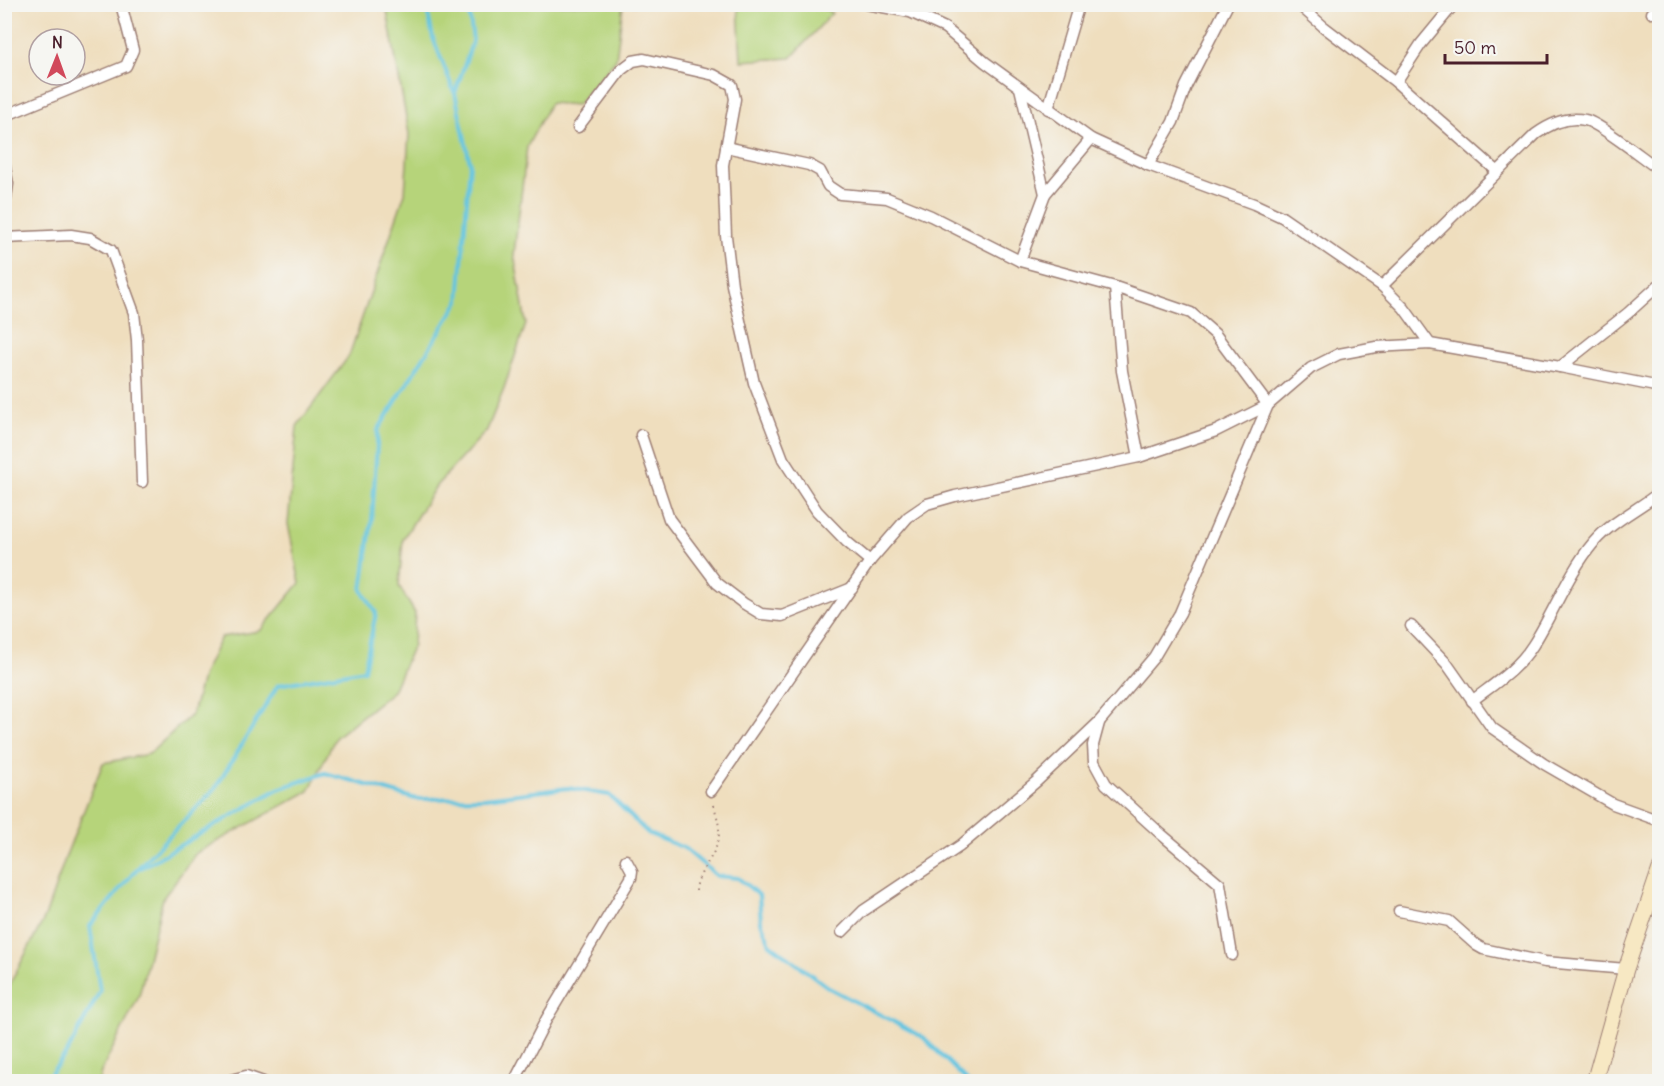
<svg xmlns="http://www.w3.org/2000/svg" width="1664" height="1086" viewBox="0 0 1664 1086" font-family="Delius,sans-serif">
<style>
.green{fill:#b6d47a;stroke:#807a52;stroke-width:1.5}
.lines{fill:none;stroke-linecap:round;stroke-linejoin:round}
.stream{stroke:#62c4e0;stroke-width:4}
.street-casing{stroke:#9c7e74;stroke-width:13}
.secondary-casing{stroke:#9c7e74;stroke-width:17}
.path{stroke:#9c7e74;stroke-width:2;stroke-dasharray:1.5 4.5;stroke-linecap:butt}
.street{stroke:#fff;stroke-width:10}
.secondary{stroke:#f7e8c3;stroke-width:15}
</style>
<rect width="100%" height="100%" fill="#f6f6f2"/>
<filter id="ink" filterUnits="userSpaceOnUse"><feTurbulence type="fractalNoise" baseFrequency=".0167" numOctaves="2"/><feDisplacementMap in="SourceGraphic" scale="12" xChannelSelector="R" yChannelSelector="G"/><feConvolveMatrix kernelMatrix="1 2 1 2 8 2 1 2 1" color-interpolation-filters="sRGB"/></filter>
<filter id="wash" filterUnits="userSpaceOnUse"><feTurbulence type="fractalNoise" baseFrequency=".008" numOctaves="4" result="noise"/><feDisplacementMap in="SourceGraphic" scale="24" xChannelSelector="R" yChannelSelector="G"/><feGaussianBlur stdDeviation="1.35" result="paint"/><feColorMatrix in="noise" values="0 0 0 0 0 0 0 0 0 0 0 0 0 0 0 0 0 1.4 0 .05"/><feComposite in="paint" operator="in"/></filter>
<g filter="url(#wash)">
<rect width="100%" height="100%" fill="#efdebe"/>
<g class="green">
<polygon points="386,5 635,5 623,5 616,59 577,105 550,103 527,147 514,254 526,324 504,388 487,430 436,486 403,539 399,586 415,613 413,645 393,691 336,737 309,791 196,853 163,898 139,996 101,1072 99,1081 5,1081 5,993 45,917 67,853 103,763 149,754 192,714 203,674 221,637 260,631 300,583 288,524 297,426 349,356 405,193 409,134"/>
<polygon points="738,5 818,5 832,13 791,58 741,61"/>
</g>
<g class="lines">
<g class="stream">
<polyline points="426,4 433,38 454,92"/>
<polyline points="141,868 278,789 325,773 416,799 485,798 568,788 609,795 649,834 684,848 717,876 738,878 759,895 761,922 770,944 829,988 923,1037 968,1082"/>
<polyline points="44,1082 68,1051 100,991 90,926 135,871 215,789 278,685 364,670 376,613 362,590 372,519 378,430 459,301 470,163 455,93 473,40 468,4"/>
</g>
</g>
</g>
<g filter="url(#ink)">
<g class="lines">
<g class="street-casing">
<g id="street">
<polyline points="866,4 910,12 945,28 985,62 1091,139 1148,165 1254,204 1282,217 1382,286 1404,308 1430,344"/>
<polyline points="1298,4 1324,27 1396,82 1497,171"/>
<polyline points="1652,13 1660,9"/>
<polyline points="1396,82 1421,44 1454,4"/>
<polyline points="1020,88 1045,194"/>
<polyline points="1048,109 1079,4"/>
<polyline points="4,114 9,114 126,66 133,50 121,4"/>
<polyline points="578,127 621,70 633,61 644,59 714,75 732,85 735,99 723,165 726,236 732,285 754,383 783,459 817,511 847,542 870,561"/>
<polyline points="726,147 809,165 820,171 828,186 840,194 887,198 931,216 1020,261 1115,287 1191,313 1215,334 1268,405 1180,613 1154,657 1099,722 1037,781 960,846 863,911 842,932"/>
<polyline points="4,162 8,184 4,211"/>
<polyline points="1148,165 1173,122 1186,86 1228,4"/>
<polyline points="4,238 71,235 90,238 111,250 134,313 137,340 142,482"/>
<polyline points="1020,261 1045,194 1091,139"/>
<path d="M1382,286L1536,134C1550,124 1567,116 1585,120C1598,122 1645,160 1660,170"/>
<polyline points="1115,287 1122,371 1139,457"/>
<polyline points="1560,367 1628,313 1660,284"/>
<polyline points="641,435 669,519 717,583 743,603 761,614 782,616 852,588"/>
<polyline points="1411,626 1447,664 1492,728 1544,764 1613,804 1660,821"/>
<path d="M1472,701C1494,684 1518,669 1533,645C1554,612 1568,573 1594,542C1611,522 1639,509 1660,492"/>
<polyline points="1099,723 1093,745 1094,762 1106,784 1161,834 1220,884 1232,955"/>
<polyline points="711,791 870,561 908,517 927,504 955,496 1139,457 1216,431 1268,405 1311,368 1339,354 1376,347 1430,344 1560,367 1660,387"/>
<polyline points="1399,911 1449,921 1476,945 1483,949 1545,962 1626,969"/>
<polyline points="223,1082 246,1076 263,1082"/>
<polyline points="514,1082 547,1018 631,878 632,871 626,860"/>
</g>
</g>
<g class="secondary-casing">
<polyline id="secondary" points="1594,1082 1626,969 1660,869"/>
</g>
<path class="path" d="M696,891C697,870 718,856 719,834C720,824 715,811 713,801"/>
<use href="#street" class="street"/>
<use href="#secondary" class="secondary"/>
</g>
</g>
<rect width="1664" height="1086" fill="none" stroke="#f6f6f2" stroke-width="24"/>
<g transform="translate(57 57) rotate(1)"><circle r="28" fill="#f6f6f2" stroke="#b1a0a2" stroke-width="1.5"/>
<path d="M0-4.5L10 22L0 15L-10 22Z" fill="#d1495b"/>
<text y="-9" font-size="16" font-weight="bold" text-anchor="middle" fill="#4a1f2b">N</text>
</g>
<path d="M1445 54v9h102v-9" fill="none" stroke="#4a1f2b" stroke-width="3"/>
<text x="1454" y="54" font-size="18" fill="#4a1f2b" stroke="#f6f6f2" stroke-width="4.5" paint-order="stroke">50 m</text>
</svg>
